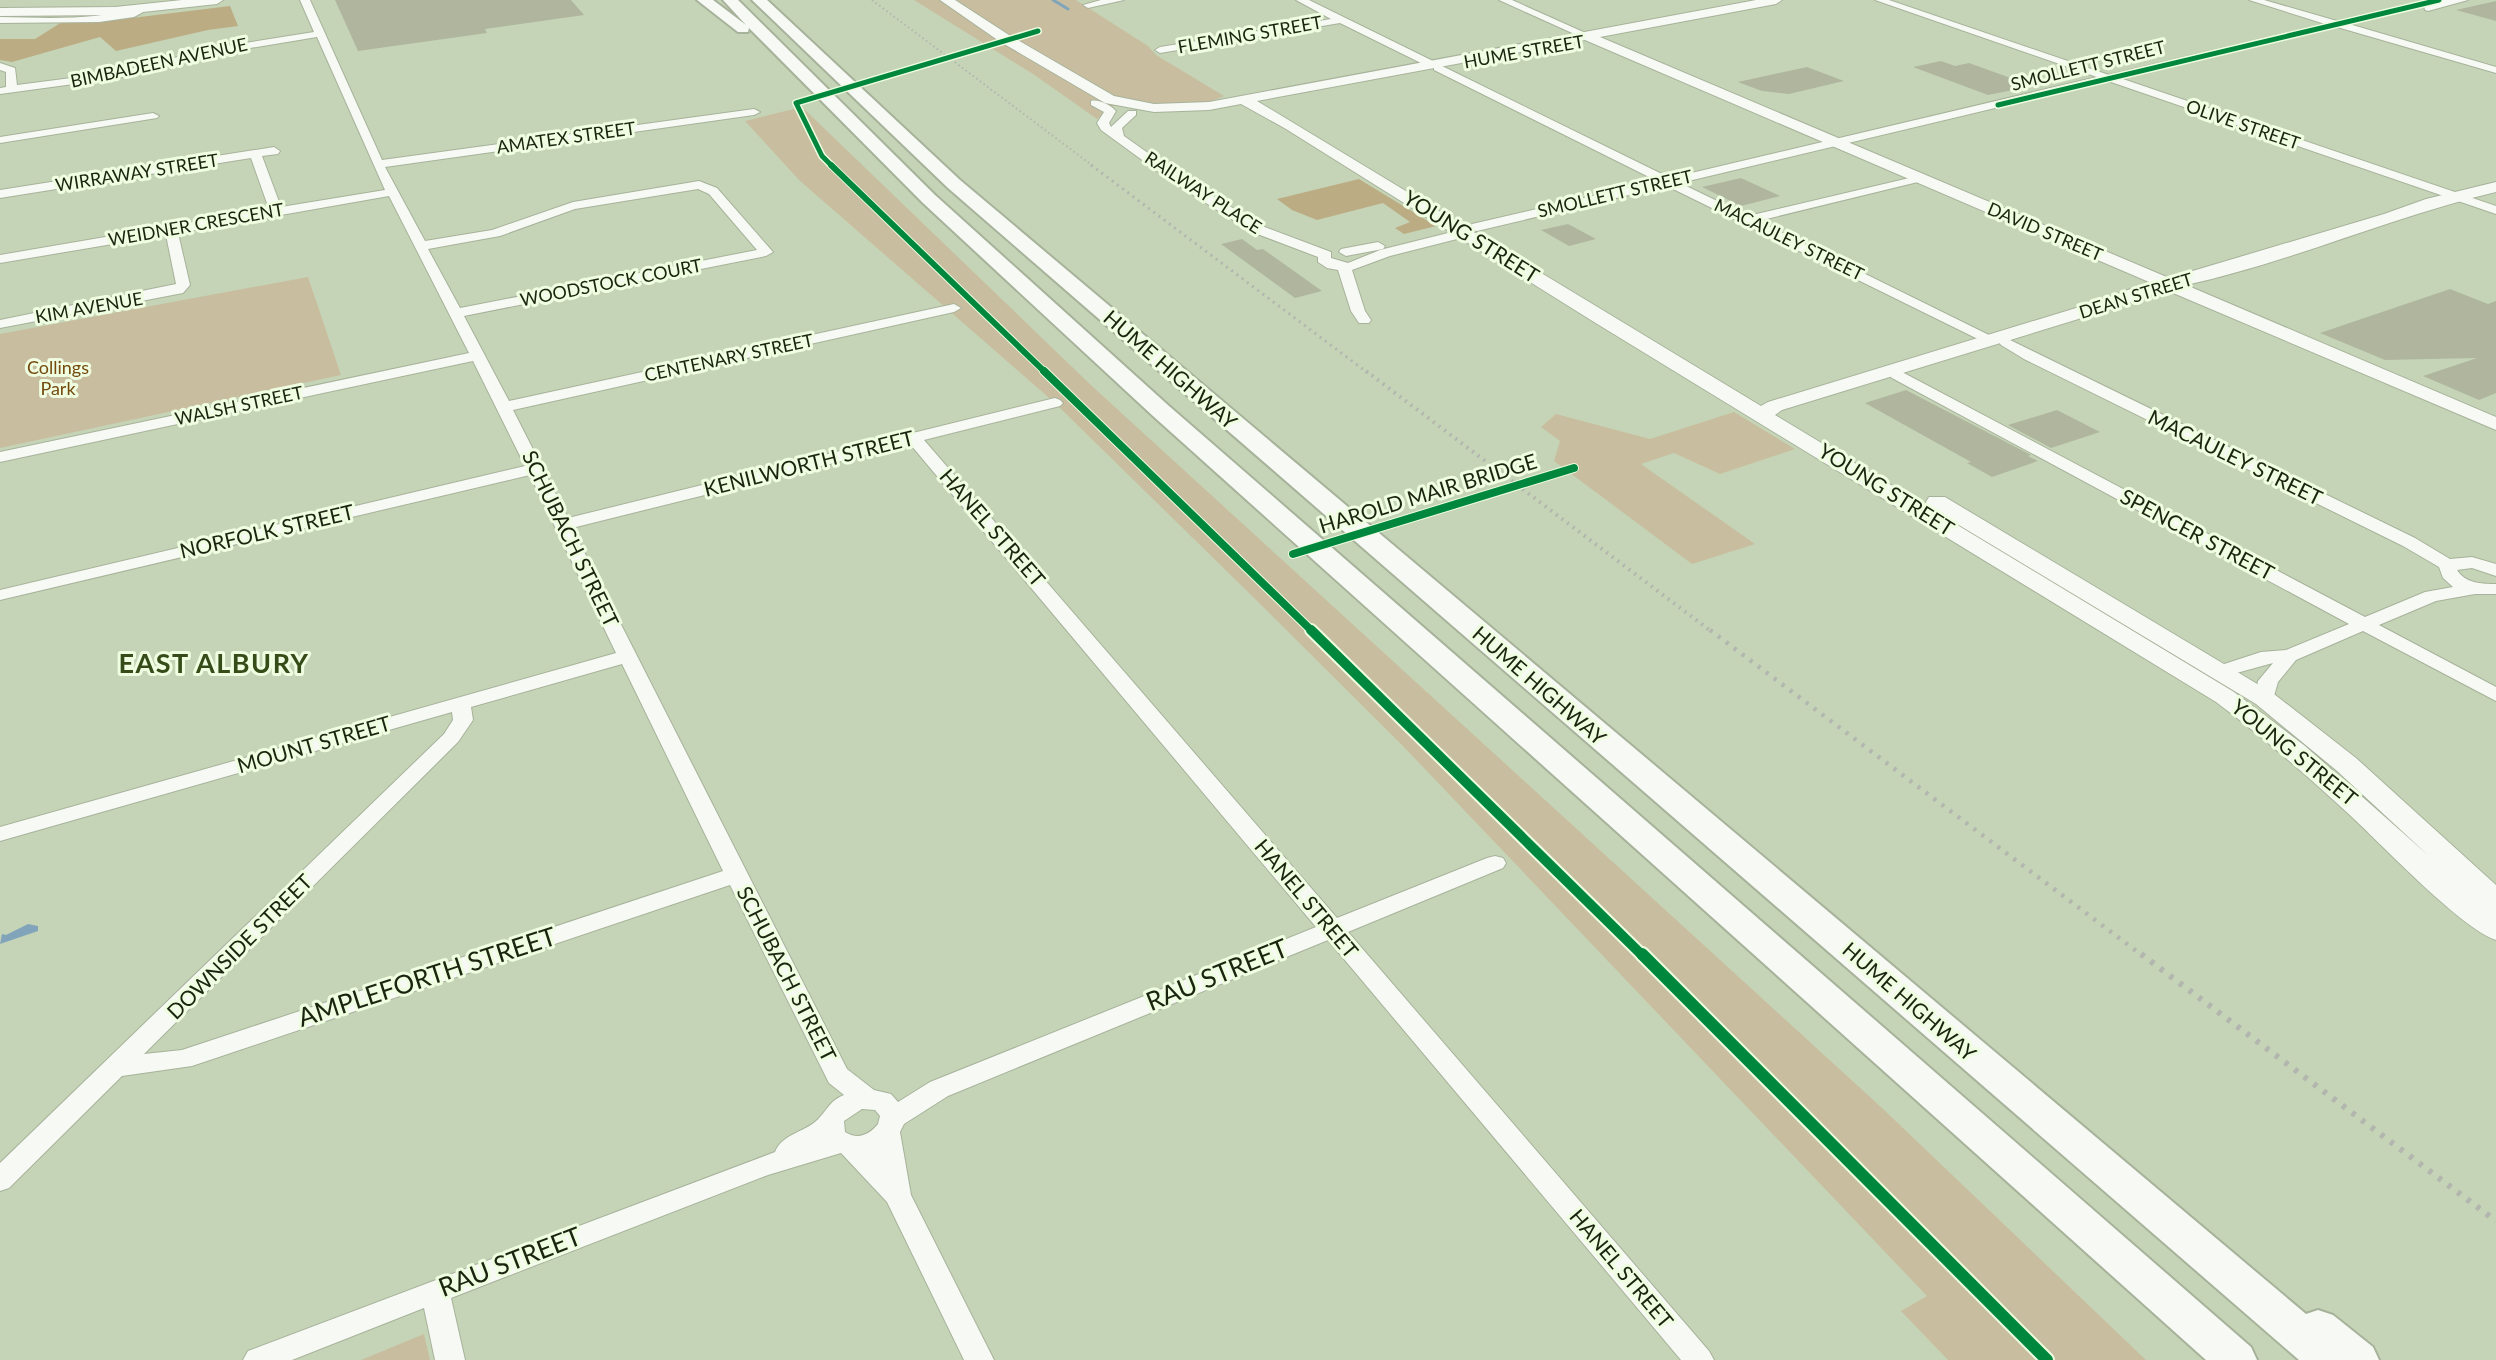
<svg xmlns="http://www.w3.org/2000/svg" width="2496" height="1360" viewBox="0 0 2496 1360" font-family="Lato,sans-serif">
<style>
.green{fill:#c8be9f}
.forest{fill:#bcac84}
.water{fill:#81a4ba}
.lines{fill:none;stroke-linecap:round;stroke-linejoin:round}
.stream{stroke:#81a4ba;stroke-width:3}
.building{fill:#afb69d}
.minor-casing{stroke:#a7b29a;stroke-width:2}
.major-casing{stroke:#a7b29a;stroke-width:2}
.highway-casing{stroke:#a7b29a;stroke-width:4}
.minor{fill:#f6f9f4;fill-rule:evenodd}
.major{fill:#f6f9f4;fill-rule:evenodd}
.highway{fill:#f6f9f4;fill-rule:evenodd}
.rail-far4{stroke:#b2b6ae;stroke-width:2;stroke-dasharray:1.5 3;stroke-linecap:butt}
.rail-far3{stroke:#b2b6ae;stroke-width:3;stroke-dasharray:2 4.5;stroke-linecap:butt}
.rail-far2{stroke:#b2b6ae;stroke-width:4;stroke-dasharray:2 5;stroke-linecap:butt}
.rail-far1{stroke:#b2b6ae;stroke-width:4.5;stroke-dasharray:3 7;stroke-linecap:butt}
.rail{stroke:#b2b6ae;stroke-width:6;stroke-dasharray:4 8;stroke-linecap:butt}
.cycleway-far4-casing{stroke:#effde1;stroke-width:8}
.cycleway-far3-casing{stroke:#effde1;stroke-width:8}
.cycleway-far2-casing{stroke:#effde1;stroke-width:10}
.cycleway-far1-casing{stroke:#effde1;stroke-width:14}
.cycleway-casing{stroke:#effde1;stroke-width:16}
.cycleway-far4{stroke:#00873e;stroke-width:5}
.cycleway-far3{stroke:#00873e;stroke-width:6}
.cycleway-far2{stroke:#00873e;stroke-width:8}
.cycleway-far1{stroke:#00873e;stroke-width:10}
.cycleway{stroke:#00873e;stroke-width:12}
.labels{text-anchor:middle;stroke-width:6;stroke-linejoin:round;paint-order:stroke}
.far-street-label{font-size:18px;fill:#1a240e;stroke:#effde1}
.far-park-label{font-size:18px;fill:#744a0e;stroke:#effde1}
.street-label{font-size:21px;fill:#1a240e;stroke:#effde1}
.near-street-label{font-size:26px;fill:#1a240e;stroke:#effde1}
.district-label{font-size:27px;font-weight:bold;letter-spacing:1.5px;fill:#354b18;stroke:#effde1}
</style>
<rect width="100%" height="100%" fill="#c5d4b6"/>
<g class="green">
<path d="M914,0H1076L1148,46L1156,55L1224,96C1191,111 1156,105 1121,100L1097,119L1033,74Z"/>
<polygon points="802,107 1093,387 1881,1107 2146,1360 1948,1360 1901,1311 1927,1296 1403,746 1248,592 1055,403 799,180 745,121"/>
<polygon points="308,277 341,375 0,448 0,334"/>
<polygon points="1734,412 1795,449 1720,474 1674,453 1641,464 1755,544 1692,564 1554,461 1560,441 1541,427 1556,414 1650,439"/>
<polygon points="424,1334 430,1360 361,1360"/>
</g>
<g class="forest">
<polygon points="230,6 238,26 208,30 116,51 100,37 12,62 0,60 0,39 35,39 62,22 99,22"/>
<polygon points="1359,179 1436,226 1404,234 1395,228 1410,222 1383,203 1317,220 1292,210 1277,199"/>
</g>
<polygon class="water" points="28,924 38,926 38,931 0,944 2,934 6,935"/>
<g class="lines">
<polyline class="stream" points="1053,0 1068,9"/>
</g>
<g class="building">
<polygon points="335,0 571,0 584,15 485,29 487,33 358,51"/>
<polygon points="2496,1 2496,21 2456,10"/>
<polygon points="1941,61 1955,66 1969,63 2033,86 1988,95 1913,67"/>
<polygon points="1807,67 1844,81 1789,94 1762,91 1738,82"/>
<polygon points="1741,178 1780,196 1741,206 1702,187"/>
<polygon points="1568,224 1596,239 1569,246 1541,230"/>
<polygon points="1242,239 1257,250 1263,249 1322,291 1295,298 1221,244"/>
<polygon points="2450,289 2488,304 2496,301 2496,393 2479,400 2423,376 2477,358 2385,360 2320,333"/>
<polygon points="1906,390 2031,455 2028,456 2038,461 1992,477 1967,463 1971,462 1865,403"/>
<polygon points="2057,410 2100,432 2051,448 2008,425"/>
</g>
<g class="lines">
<g class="minor-casing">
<g id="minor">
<path d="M300,0H310L382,160L754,109L760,112L754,115L385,167L425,241L492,230L573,202L699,181L717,188L773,252L766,256L464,316L509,401L954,304L961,308L954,312L513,410L568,518L1055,398L1060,400L1063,403L1060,406L924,440L1337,918L1487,858L1495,856L1503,858L1506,863L1503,868L1348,932L1709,1351L1714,1360H1681L1328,940L948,1096L904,1124L900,1132L911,1195L994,1360H964L887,1202L841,1153L768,1175L451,1298L465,1360H435L424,1308L292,1360H243L248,1351L775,1152C782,1133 808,1132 820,1117C829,1107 831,1100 844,1095L829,1083L730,885L192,1066L122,1076L9,1188L0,1191V1163L444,734L453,720L452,712L0,841V827L616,653L530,475L0,600V590L525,466L473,361L0,462V452L469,353L389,196L178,233L190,285L183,293L0,328V320L176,284L166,235L0,263V255L269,209L251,158L0,198V190L274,147L280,151L278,154L262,156L281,207L385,190L317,37L214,54L118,78L0,94V88L6,87V72L0,70V63L15,68L17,85L118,72L214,48L314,32ZM698,189L709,194L757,250L460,308L428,249L500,236L575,209ZM910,444L1316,927L930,1082L898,1102L891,1094L874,1090L847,1069L572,528ZM622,664L723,871L182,1050L144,1054L458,742L473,720L471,707ZM862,1109L875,1110L880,1116L878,1124C869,1135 858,1140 845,1132L844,1121Z"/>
<polygon points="1101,0 1124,0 1088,8 1083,5"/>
<polygon points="1296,0 1309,0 1435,62 1435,66 1442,66 1670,178 2097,77 1875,0 1889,0 2109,75 2325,24 2249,0 2264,0 2337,21 2427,0 2468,0 2428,11 2425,10 2424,6 2349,24 2496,67 2496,73 2337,27 2120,78 2496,206 2496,214 2108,81 1680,183 1748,216 1922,175 1922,181 1758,221 1993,337 1995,340 1988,344 1667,186 1477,231 1472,230 1472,224 1657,181 1434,70 1434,66 1427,66 1340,23 1160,53 1155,50 1160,47 1331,19"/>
<polygon points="1499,0 1512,0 1590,35 1581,37"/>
<path d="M142,6L145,7V11L134,17L99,22L0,23V17C48,18 97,21 142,6Z"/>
<path d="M1091,101C1099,99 1110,105 1116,111L1109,123L1111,127L1128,111H1136V115L1122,128L1124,136L1179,175L1262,226L1331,252V258L1348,263L1380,250L1464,229L1470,233L1469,236L1390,256L1352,270L1365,311L1371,320L1369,323H1359L1351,311L1338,270L1327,268L1318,262V257L1252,232L1171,181L1101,130L1097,123L1104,112L1091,105Z"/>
<polygon points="153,113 159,116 157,118 0,143 0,137"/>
<polygon points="1378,242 1385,246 1383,249 1346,256 1339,252 1341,249"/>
<path d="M2006,338L2415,538L2450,559L2472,557L2496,564V576L2472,568L2457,570C2465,583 2481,584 2496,584V594H2475L2436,601L2379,625L2496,687V701L2363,631L2296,660L2278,682L2272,703H2258L2255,699L2258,681L2273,663L2222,677L2215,675L2212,671L2215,667L2261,652L2286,650L2349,624L1892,378L1889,375L1892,372H1902L2365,617L2425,592L2453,587L2443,578L2439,567L2403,546L2024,359L2001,345L1999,342Z"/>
</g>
</g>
<g class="major-casing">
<g id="major">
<polygon points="182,0 223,0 217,4 115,15 0,16 0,8 115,7"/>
<path d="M940,0H955L1009,35L1114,96L1154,104L1209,102L1756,0H1782L1776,4L1600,37L2169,278L2384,214L2426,199L2496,182V192C2391,217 2291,262 2186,285L2496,417V430L2166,290L2111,309L1782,410L1775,415L2234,692L2305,746L2429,856L2336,770L2256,704L1929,507L1926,502L1929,497H1945L2274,694L2356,758L2496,885V940C2463,930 2382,845 2353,818C2309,777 2264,738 2216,702L1594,322L1286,129L1241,104L1209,110L1154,112L1105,103L999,41ZM1585,40L2149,282L2099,301L1768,402L1761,406L1257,101Z"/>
</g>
</g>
<g class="highway-casing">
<g id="highway">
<polygon points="697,0 713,0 746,25 723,0 738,0 935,195 1169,406 2251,1347 2257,1360 2206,1360 1153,416 923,203 749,28 748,32 738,32"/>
<polygon points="752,0 767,0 960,180 2306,1314 2318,1310 2333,1315 2373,1347 2379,1360 2299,1360 948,188"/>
</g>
</g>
<use href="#minor" class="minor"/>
<use href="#major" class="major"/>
<use href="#highway" class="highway"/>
<polyline class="rail-far4" points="872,0 1093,166"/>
<polyline class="rail-far3" points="1091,165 1368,373"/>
<polyline class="rail-far2" points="1366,371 1712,632"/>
<polyline class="rail-far1" points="1710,630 2143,956"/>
<polyline class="rail" points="2141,954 2496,1221"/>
<g class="cycleway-far4-casing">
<g id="cycleway-far4">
<polyline points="1998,105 2439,0"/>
<polyline points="832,166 822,156 796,103 1038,31"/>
</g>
</g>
<g class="cycleway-far3-casing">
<polyline id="cycleway-far3" points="831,165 1046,373"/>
</g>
<g class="cycleway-far2-casing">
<g id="cycleway-far2">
<polyline points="1044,371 1313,632"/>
<polyline points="1293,554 1574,468"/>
</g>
</g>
<g class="cycleway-far1-casing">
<polyline id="cycleway-far1" points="1311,630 1643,956"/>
</g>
<g class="cycleway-casing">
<polyline id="cycleway" points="1642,954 2047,1360"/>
</g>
<use href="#cycleway-far4" class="cycleway-far4"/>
<use href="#cycleway-far3" class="cycleway-far3"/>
<use href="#cycleway-far2" class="cycleway-far2"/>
<use href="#cycleway-far1" class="cycleway-far1"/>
<use href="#cycleway" class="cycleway"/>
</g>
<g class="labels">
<g class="far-street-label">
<text transform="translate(1250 35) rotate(-10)" y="6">FLEMING STREET</text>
<text transform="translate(1524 52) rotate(-10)" y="6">HUME STREET</text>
<text transform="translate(159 63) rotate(-12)" y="6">BIMBADEEN AVENUE</text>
<text transform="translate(2088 66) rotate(-14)" y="6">SMOLLETT STREET</text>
<text transform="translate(2243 125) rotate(19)" y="6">OLIVE STREET</text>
<text transform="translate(566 138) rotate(-8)" y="6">AMATEX STREET</text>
<text transform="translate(137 173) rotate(-9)" y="6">WIRRAWAY STREET</text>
<text transform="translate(1203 193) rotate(33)" y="6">RAILWAY PLACE</text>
<text transform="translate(1615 194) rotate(-13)" y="6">SMOLLETT STREET</text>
<text transform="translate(196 225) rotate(-10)" y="6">WEIDNER CRESCENT</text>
<text transform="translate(2045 232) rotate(23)" y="6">DAVID STREET</text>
<text transform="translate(1789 240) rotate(26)" y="6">MACAULEY STREET</text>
<text transform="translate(611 283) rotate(-11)" y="6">WOODSTOCK COURT</text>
<text transform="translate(2136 296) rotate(-17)" y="6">DEAN STREET</text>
<text transform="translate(89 308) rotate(-10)" y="6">KIM AVENUE</text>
<text transform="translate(729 358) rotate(-12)" y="6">CENTENARY STREET</text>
<text transform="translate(239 406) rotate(-12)" y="6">WALSH STREET</text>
</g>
<g class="far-park-label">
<text x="58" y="374">Collings<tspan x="58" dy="21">Park</tspan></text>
</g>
<g class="street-label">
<text transform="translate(1471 237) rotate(32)" y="7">YOUNG STREET</text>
<text transform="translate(1170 370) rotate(41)" y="7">HUME HIGHWAY</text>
<text transform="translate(2235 458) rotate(26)" y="7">MACAULEY STREET</text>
<text transform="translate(809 464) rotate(-14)" y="7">KENILWORTH STREET</text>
<text transform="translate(1886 490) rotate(32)" y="7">YOUNG STREET</text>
<text transform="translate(1428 494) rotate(-17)" y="7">HAROLD MAIR BRIDGE</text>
<text transform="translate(992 528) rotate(49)" y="7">HANEL STREET</text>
<text transform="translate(267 532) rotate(-13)" y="7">NORFOLK STREET</text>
<text transform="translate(2197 535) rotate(28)" y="7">SPENCER STREET</text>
<text transform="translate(570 539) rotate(64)" y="7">SCHUBACH STREET</text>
<text transform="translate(1539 686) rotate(41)" y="7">HUME HIGHWAY</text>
<text transform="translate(314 745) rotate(-16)" y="7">MOUNT STREET</text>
<text transform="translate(2294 753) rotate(39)" y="7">YOUNG STREET</text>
<text transform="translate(1306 899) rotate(50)" y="7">HANEL STREET</text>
<text transform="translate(240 947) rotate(-45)" y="7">DOWNSIDE STREET</text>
<text transform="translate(786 974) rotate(63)" y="7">SCHUBACH STREET</text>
<text transform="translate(1909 1002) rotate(41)" y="7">HUME HIGHWAY</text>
<text transform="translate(1621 1269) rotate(50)" y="7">HANEL STREET</text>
</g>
<g class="near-street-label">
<text transform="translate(1217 975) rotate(-22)" y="9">RAU STREET</text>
<text transform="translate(427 977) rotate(-18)" y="9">AMPLEFORTH STREET</text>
<text transform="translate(510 1262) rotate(-21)" y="9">RAU STREET</text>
</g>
<g class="district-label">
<text x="214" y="673">EAST ALBURY</text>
</g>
</g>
</svg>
